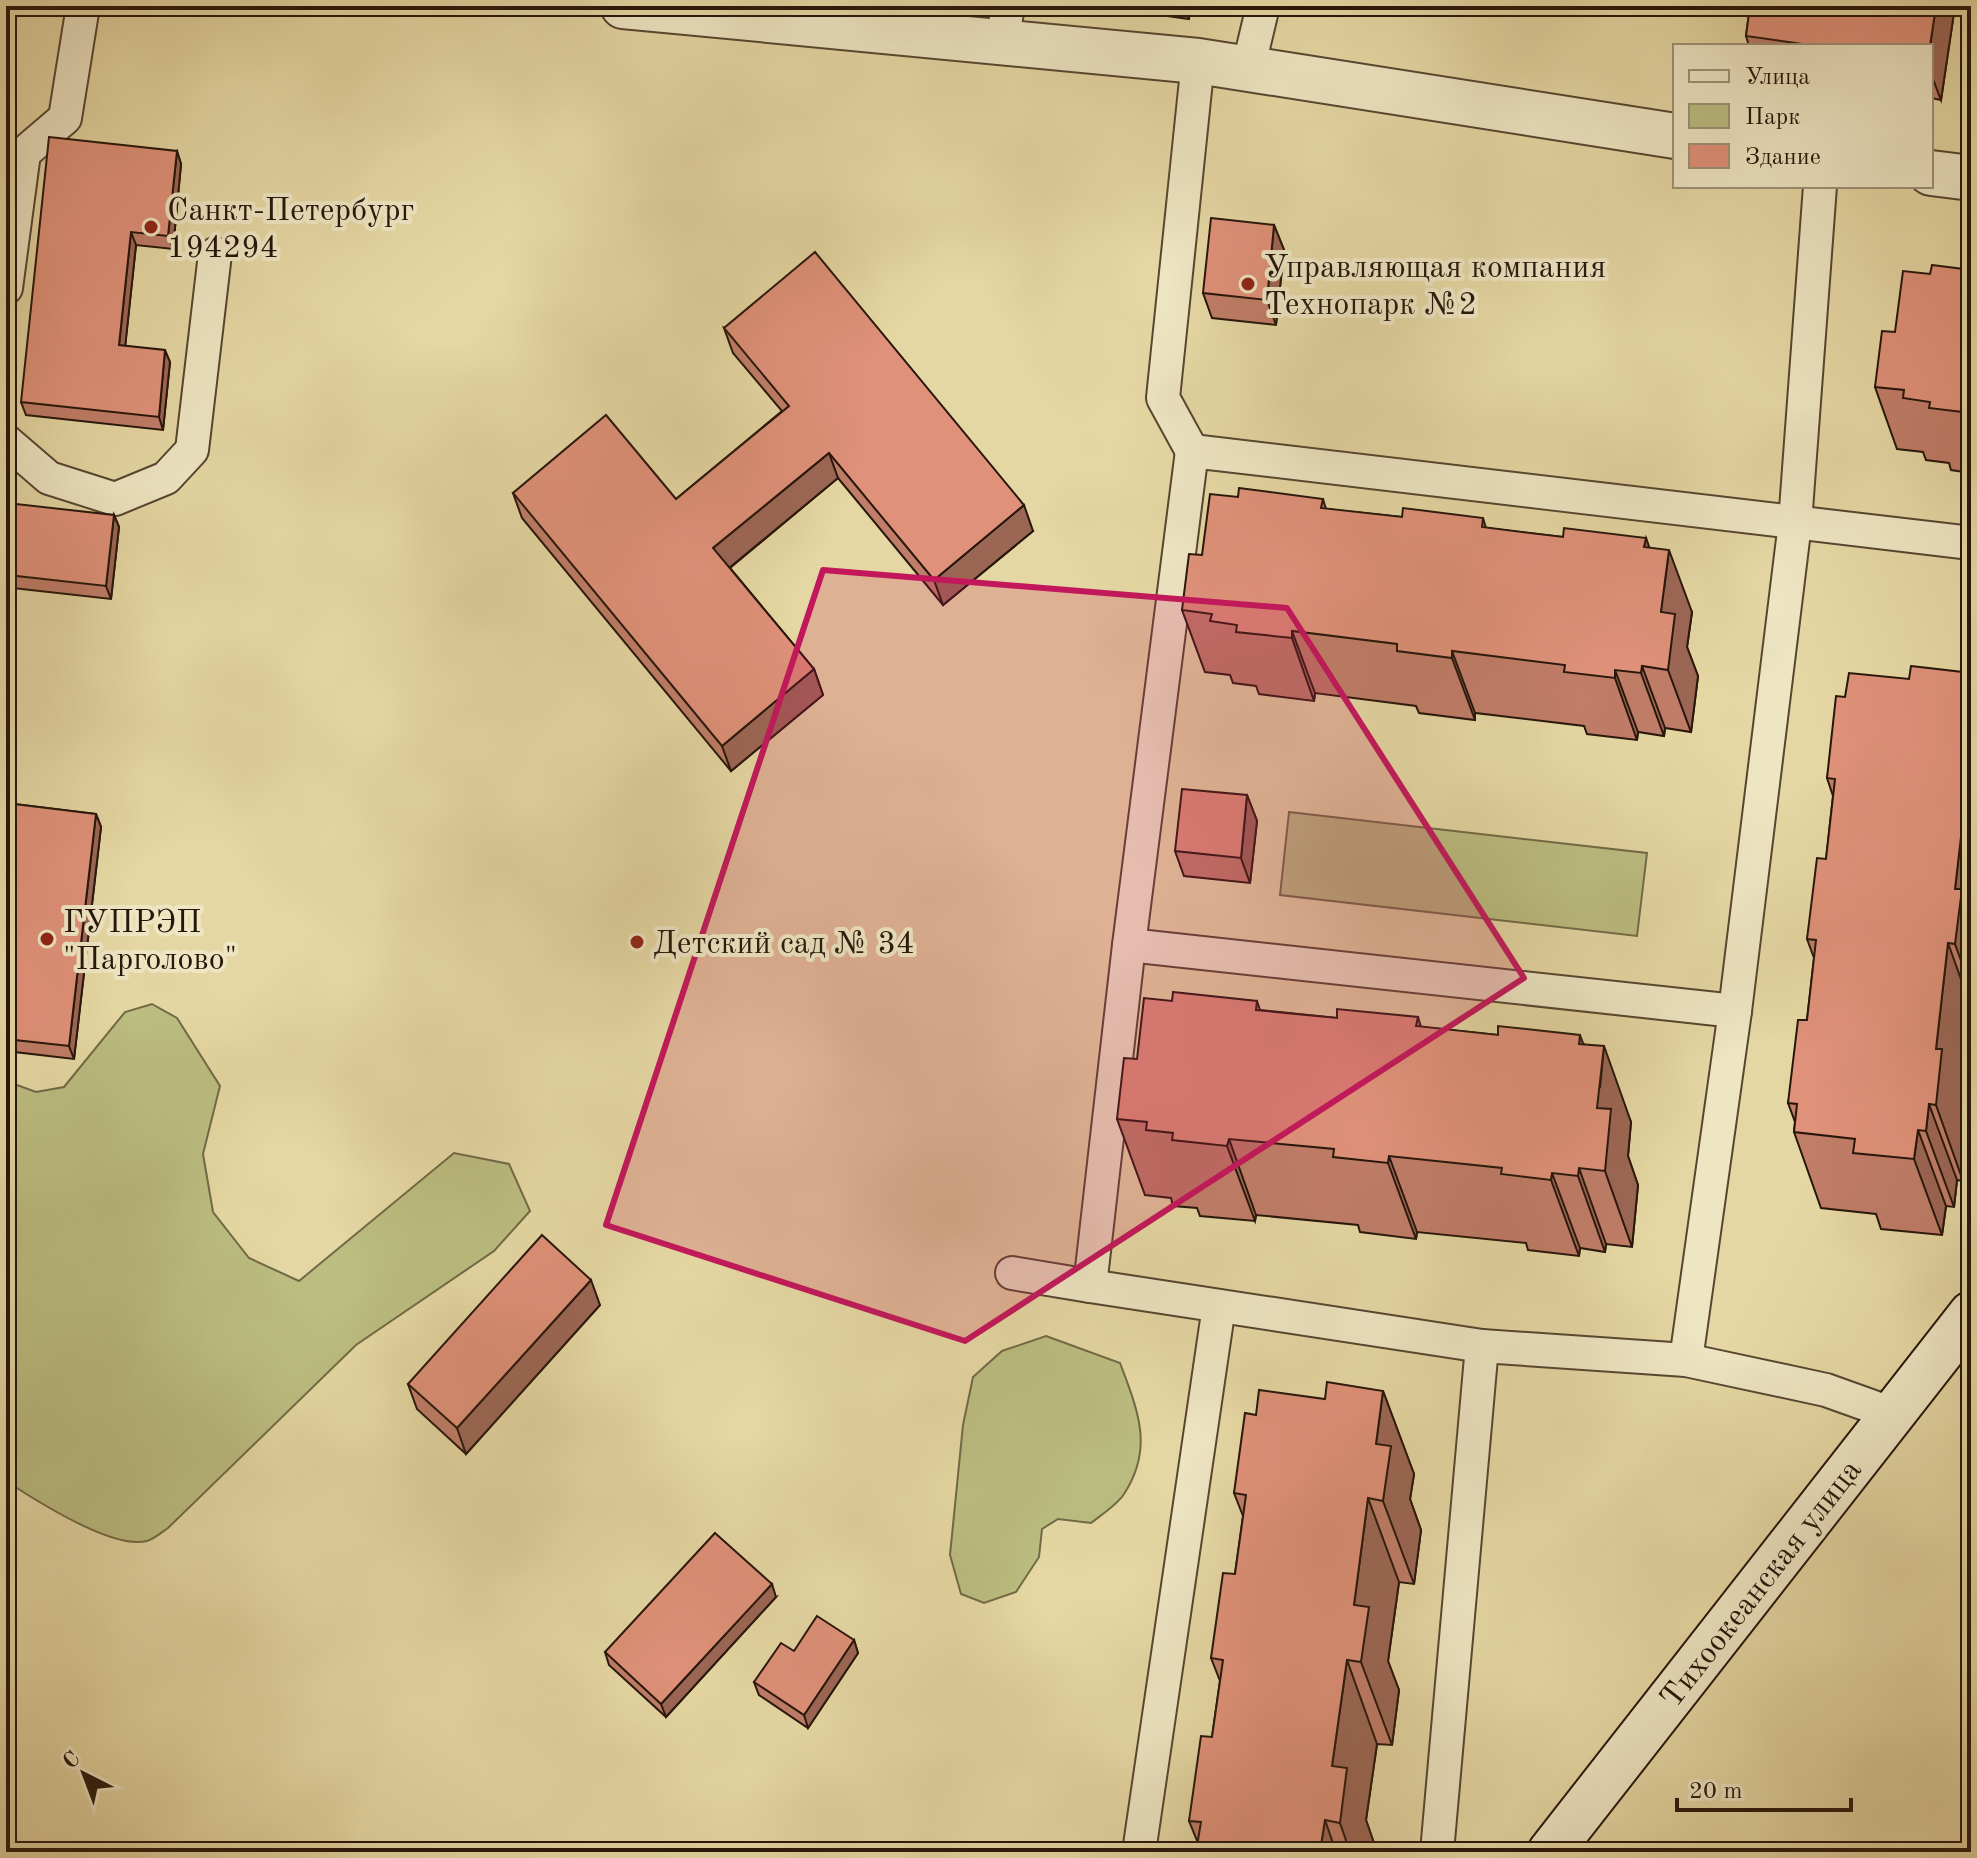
<svg xmlns="http://www.w3.org/2000/svg" width="1977" height="1858" viewBox="0 0 1977 1858" font-family="'Old Standard TT',serif">
<style>
.green{fill:#bbbd81;stroke:#716a46;stroke-width:2}
.lines{fill:none;stroke-linecap:round;stroke-linejoin:round}
.lane-casing{stroke:#564631;stroke-width:36}
.street-casing{stroke:#564631;stroke-width:48}
.secondary-casing{stroke:#27160b;stroke-width:48}
.lane{stroke:#eee5c3;stroke-width:32}
.street{stroke:#eee5c3;stroke-width:44}
.secondary{stroke:#eee5c3;stroke-width:44}
.wall{fill:#c07d68;stroke:#27160b;stroke-width:2}
.shaded-wall{fill:#9c6655;stroke:#27160b;stroke-width:2}
.building{fill:#df9179;stroke:#27160b;stroke-width:2}
.marked{fill:#c2185b;fill-opacity:0.2;stroke:#c2185b;stroke-width:6;stroke-linejoin:round}
.poi-dot{fill:#8f2418;stroke:#eee5c3;stroke-width:3}
.labels{text-anchor:middle;stroke-width:8;stroke-linejoin:round;paint-order:stroke}
.poi-label{font-size:32px;fill:#27160b;stroke:#eee5c3;text-anchor:start}
.street-label{font-size:32px;fill:#27160b;stroke:#eee5c3}
</style>
<rect width="100%" height="100%" fill="#e5d7a3"/>
<filter id="stains"><feTurbulence type="fractalNoise" baseFrequency=".0025" numOctaves="4"/><feColorMatrix values="0 0 0 0 .2 0 0 0 0 .09 0 0 0 0 .02 0 0 0 .5 -.17"/></filter>
<radialGradient id="worn" r=".72"><stop offset=".6" stop-color="#630" stop-opacity="0"/><stop offset="1" stop-color="#630" stop-opacity=".3"/></radialGradient>
<g class="green">
<polygon points="1289,812 1647,853 1637,936 1280,895"/>
<path d="M152,1004L177,1018L220,1086L203,1154L213,1212L249,1258L299,1281L454,1153L509,1164L530,1211L494,1251L356,1345L168,1528C162,1532 154,1539 147,1541C113,1550 35,1500 6,1481V1081L36,1092L64,1087L125,1012Z"/>
<path d="M1046,1336L1120,1363C1138,1411 1154,1448 1124,1494C1117,1505 1101,1515 1091,1523L1058,1519L1042,1529L1039,1557L1016,1592L984,1603L961,1594L950,1555L963,1425L973,1377L1002,1351Z"/>
</g>
<g class="lines">
<g class="lane-casing">
<g id="lane">
<polyline points="1002,43 1008,6"/>
<polyline points="1248,69 1263,6"/>
<polyline points="6,288 24,153 65,118 83,6"/>
<polyline points="6,441 49,478 115,499 166,478 192,450 215,254"/>
<polyline points="1192,451 1163,398 1198,61"/>
<polyline points="1129,945 1735,1011"/>
<polyline points="1012,1273 1090,1286"/>
<polyline points="1686,1360 1735,1011 1795,523 1820,186"/>
<polyline points="1893,1414 1826,1390 1686,1360 1482,1346 1090,1286 1129,945 1192,451 1971,543"/>
<polyline points="1139,1852 1219,1306"/>
<polyline points="1437,1852 1482,1346"/>
</g>
</g>
<g class="street-casing">
<g id="street">
<polyline points="623,6 1198,61 1675,136"/>
<polyline points="1931,173 1971,178"/>
</g>
</g>
<g class="secondary-casing">
<polyline id="secondary" points="1550,1852 1971,1314"/>
</g>
<use href="#lane" class="lane"/>
<use href="#street" class="street"/>
<use href="#secondary" class="secondary"/>
</g>
<g class="wall">
<polygon points="1097,6 1190,6 1189,19"/>
<polygon points="1750,6 1955,6 1941,100 1931,98 1931,46 1749,46 1746,36"/>
<polygon points="177,151 181,164 173,249 136,245 125,346 170,362 163,430 26,415 21,402"/>
<polygon points="1274,225 1284,250 1276,325 1212,318 1203,293"/>
<polygon points="1971,270 1971,473 1951,470 1949,463 1926,460 1923,452 1897,449 1875,387 1895,332 1930,274"/>
<polygon points="724,328 1033,531 943,605 838,478 730,568 814,669 823,695 731,771 522,518 513,493 676,499 782,411 733,353"/>
<polygon points="1238,497 1323,499 1326,509 1402,517 1483,518 1486,528 1563,537 1646,538 1649,548 1692,612 1687,647 1698,676 1691,732 1665,728 1664,736 1638,732 1637,740 1587,734 1584,726 1475,713 1475,720 1419,713 1416,706 1315,693 1314,701 1259,694 1256,686 1233,683 1230,675 1205,672 1182,610 1202,555"/>
<polygon points="114,515 119,527 111,599 13,588 8,575"/>
<polygon points="1971,673 1971,1057 1965,1111 1970,1125 1963,1181 1957,1180 1954,1207 1946,1206 1942,1235 1881,1229 1876,1214 1821,1208 1794,1132 1795,1122 1788,1103 1807,1020 1814,958 1807,939 1826,859 1833,796 1827,778 1845,697 1909,679"/>
<polygon points="1247,795 1257,821 1250,883 1184,876 1175,851"/>
<polygon points="6,803 96,814 101,827 74,1059 6,1051"/>
<polygon points="1257,1001 1260,1010 1337,1018 1418,1017 1421,1027 1584,1044 1631,1122 1628,1156 1638,1185 1632,1247 1606,1244 1605,1252 1580,1248 1579,1256 1528,1250 1526,1243 1417,1232 1416,1239 1360,1232 1358,1225 1256,1215 1255,1221 1200,1216 1197,1208 1173,1206 1171,1198 1145,1195 1117,1119 1137,1059"/>
<polygon points="600,1305 466,1454 417,1409 408,1384"/>
<polygon points="1383,1391 1414,1474 1410,1499 1421,1530 1414,1584 1399,1582 1388,1661 1399,1690 1392,1745 1377,1744 1366,1820 1377,1852 1199,1852 1197,1846 1198,1843 1189,1821 1212,1737 1220,1681 1211,1658 1235,1574 1243,1516 1234,1493 1256,1415 1325,1399"/>
<polygon points="776,1597 666,1717 609,1665 605,1652"/>
<polygon points="854,1640 858,1653 808,1728 759,1695 754,1682 794,1651"/>
</g>
<g class="shaded-wall">
<polygon points="1184,6 1190,6 1189,19"/>
<polygon points="1936,6 1955,6 1941,100 1931,74 1931,46 1930,46"/>
<polygon points="177,151 181,164 173,249 168,236"/>
<polygon points="1274,225 1284,250 1276,325 1267,300"/>
<polygon points="131,232 136,245 124,358 119,345"/>
<polygon points="165,350 170,362 163,430 159,417"/>
<polygon points="829,453 838,478 723,573 713,548"/>
<polygon points="1024,505 1033,531 943,605 934,580"/>
<polygon points="114,515 119,527 111,599 106,586"/>
<polygon points="1646,538 1664,589 1669,550 1692,612 1687,647 1698,676 1691,732 1668,670 1661,612 1644,547"/>
<polygon points="1292,631 1315,693 1314,701 1292,638"/>
<polygon points="1452,651 1475,713 1475,720 1452,658"/>
<polygon points="1642,666 1665,728 1664,736 1641,673"/>
<polygon points="814,669 823,695 731,771 722,746"/>
<polygon points="1615,670 1638,732 1637,740 1615,678"/>
<polygon points="1968,776 1971,785 1971,988 1955,944 1955,889"/>
<polygon points="1247,795 1257,821 1250,883 1241,858"/>
<polygon points="96,814 101,827 74,1059 69,1046"/>
<polygon points="1948,943 1971,1007 1971,1057 1965,1111 1970,1125 1963,1181 1936,1105 1936,1049"/>
<polygon points="1580,1035 1600,1088 1604,1046 1631,1122 1628,1156 1638,1185 1632,1247 1605,1171 1597,1108 1579,1044"/>
<polygon points="1929,1104 1957,1180 1954,1207 1926,1131"/>
<polygon points="1918,1130 1946,1206 1942,1235 1914,1159"/>
<polygon points="1229,1139 1256,1215 1255,1221 1227,1146"/>
<polygon points="1389,1156 1417,1232 1416,1239 1388,1163"/>
<polygon points="1579,1168 1606,1244 1605,1252 1578,1176"/>
<polygon points="1552,1173 1580,1248 1579,1256 1551,1180"/>
<polygon points="591,1280 600,1305 466,1454 457,1428"/>
<polygon points="1383,1391 1414,1474 1410,1499 1421,1530 1414,1584 1383,1501 1376,1444"/>
<polygon points="1368,1498 1399,1582 1388,1661 1399,1690 1392,1745 1361,1662 1354,1605"/>
<polygon points="772,1584 776,1597 666,1717 661,1704"/>
<polygon points="854,1640 858,1653 808,1728 804,1715"/>
<polygon points="1347,1660 1377,1744 1366,1820 1377,1852 1350,1852 1340,1823 1332,1766"/>
<polygon points="1325,1820 1336,1852 1320,1852"/>
</g>
<g class="building">
<polygon points="1750,6 1936,6 1930,46 1816,46 1746,36"/>
<polygon points="49,137 177,151 168,236 131,232 119,345 165,350 159,417 21,402"/>
<polygon points="1211,218 1274,225 1267,300 1203,293"/>
<polygon points="815,252 1024,505 934,580 829,453 713,548 814,669 722,746 513,493 606,415 676,499 789,406 724,328"/>
<polygon points="1932,265 1971,270 1971,413 1929,408 1930,402 1903,398 1904,390 1875,387 1882,331 1895,332 1903,271 1930,274"/>
<polygon points="1239,488 1323,499 1321,508 1402,517 1403,508 1483,518 1482,527 1563,537 1564,528 1646,538 1644,547 1669,550 1661,612 1675,614 1668,670 1642,666 1641,673 1615,670 1615,678 1564,672 1565,665 1452,651 1452,658 1397,651 1397,644 1292,631 1292,638 1236,632 1237,625 1210,621 1212,614 1182,610 1189,554 1202,555 1210,494 1238,497"/>
<polygon points="16,504 114,515 106,586 8,575"/>
<polygon points="1911,666 1971,673 1969,699 1971,699 1971,776 1968,776 1955,889 1962,889 1955,944 1948,943 1936,1049 1942,1049 1936,1105 1929,1104 1926,1131 1918,1130 1914,1159 1853,1153 1855,1139 1794,1132 1797,1104 1788,1103 1798,1020 1807,1020 1816,940 1807,939 1817,858 1826,859 1835,779 1827,778 1836,696 1845,697 1849,673 1909,679"/>
<polygon points="1182,789 1247,795 1241,858 1175,851"/>
<polygon points="6,803 96,814 69,1046 6,1039"/>
<polygon points="1173,992 1257,1001 1256,1010 1337,1018 1337,1009 1418,1017 1416,1026 1498,1035 1498,1026 1580,1035 1579,1044 1604,1046 1597,1108 1611,1109 1605,1171 1579,1168 1578,1176 1552,1173 1551,1180 1501,1174 1502,1168 1389,1156 1388,1163 1333,1157 1334,1149 1229,1139 1227,1146 1172,1140 1173,1133 1146,1130 1147,1122 1117,1119 1124,1058 1137,1059 1144,998 1172,1001"/>
<polygon points="542,1235 591,1280 457,1428 408,1384"/>
<polygon points="1327,1382 1383,1391 1376,1444 1391,1446 1383,1501 1368,1498 1354,1605 1369,1607 1361,1662 1347,1660 1332,1766 1347,1768 1340,1823 1325,1820 1320,1852 1237,1852 1197,1846 1201,1822 1189,1821 1201,1736 1212,1737 1223,1660 1211,1658 1223,1573 1235,1574 1246,1495 1234,1493 1245,1413 1256,1415 1259,1390 1325,1399"/>
<polygon points="715,1533 772,1584 661,1704 605,1652"/>
<polygon points="817,1616 854,1640 804,1715 754,1682 781,1643 794,1651"/>
</g>
<path class="marked" d="M823,570L1287,608L1524,978L965,1341L606,1225Z"/>
<g class="poi-dot">
<circle cx="151" cy="227" r="8"/>
<circle cx="1248" cy="284" r="8"/>
<circle cx="47" cy="939" r="8"/>
<circle cx="637" cy="942" r="8"/>
</g>
<g class="labels">
<g class="poi-label">
<text x="167" y="220">Санкт-Петербург<tspan x="167" dy="37">194294</tspan></text>
<text x="1264" y="277">Управляющая компания<tspan x="1264" dy="37">Технопарк №2</tspan></text>
<text x="63" y="932">ГУПРЭП<tspan x="63" dy="37">"Парголово"</tspan></text>
<text x="653" y="953">Детский сад № 34</text>
</g>
<g class="street-label">
<text transform="translate(1760 1583) rotate(-52)" y="11">Тихоокеанская улица</text>
</g>
</g>
<rect width="1977" height="1858" fill="none" stroke="#e5d7a3" stroke-width="32"/>
<rect x="8" y="8" width="1961" height="1842" fill="none" stroke="#27160b" stroke-width="4"/>
<rect x="16" y="16" width="1945" height="1826" fill="none" stroke="#27160b" stroke-width="2"/>
<rect x="1673" y="44" width="260" height="144" fill="#eee5c3" stroke="#9e9279" stroke-width="2"/>
<rect x="1689" y="70" width="40" height="12" fill="#eee5c3" stroke="#9e9279" stroke-width="2"/>
<text x="1745" y="84" font-size="24" fill="#27160b">Улица</text>
<rect x="1689" y="104" width="40" height="24" fill="#bbbd81" stroke="#9e9279" stroke-width="2"/>
<text x="1745" y="124" font-size="24" fill="#27160b">Парк</text>
<rect x="1689" y="144" width="40" height="24" fill="#df9179" stroke="#9e9279" stroke-width="2"/>
<text x="1745" y="164" font-size="24" fill="#27160b">Здание</text>
<g transform="translate(84 1774) rotate(318)" stroke="#eee5c3" stroke-width="6" paint-order="stroke">
<path d="M0-6L14 30L0 20L-14 30Z" fill="#27160b"/>
<text y="-12" font-size="22" font-weight="bold" text-anchor="middle" fill="#27160b">С</text>
</g>
<path d="M1677 1798v12h174v-12" fill="none" stroke="#27160b" stroke-width="4"/>
<text x="1689" y="1798" font-size="24" fill="#27160b" stroke="#eee5c3" stroke-width="6" paint-order="stroke">20 m</text>
<rect width="100%" height="100%" filter="url(#stains)"/>
<rect width="100%" height="100%" fill="url(#worn)"/>
</svg>
